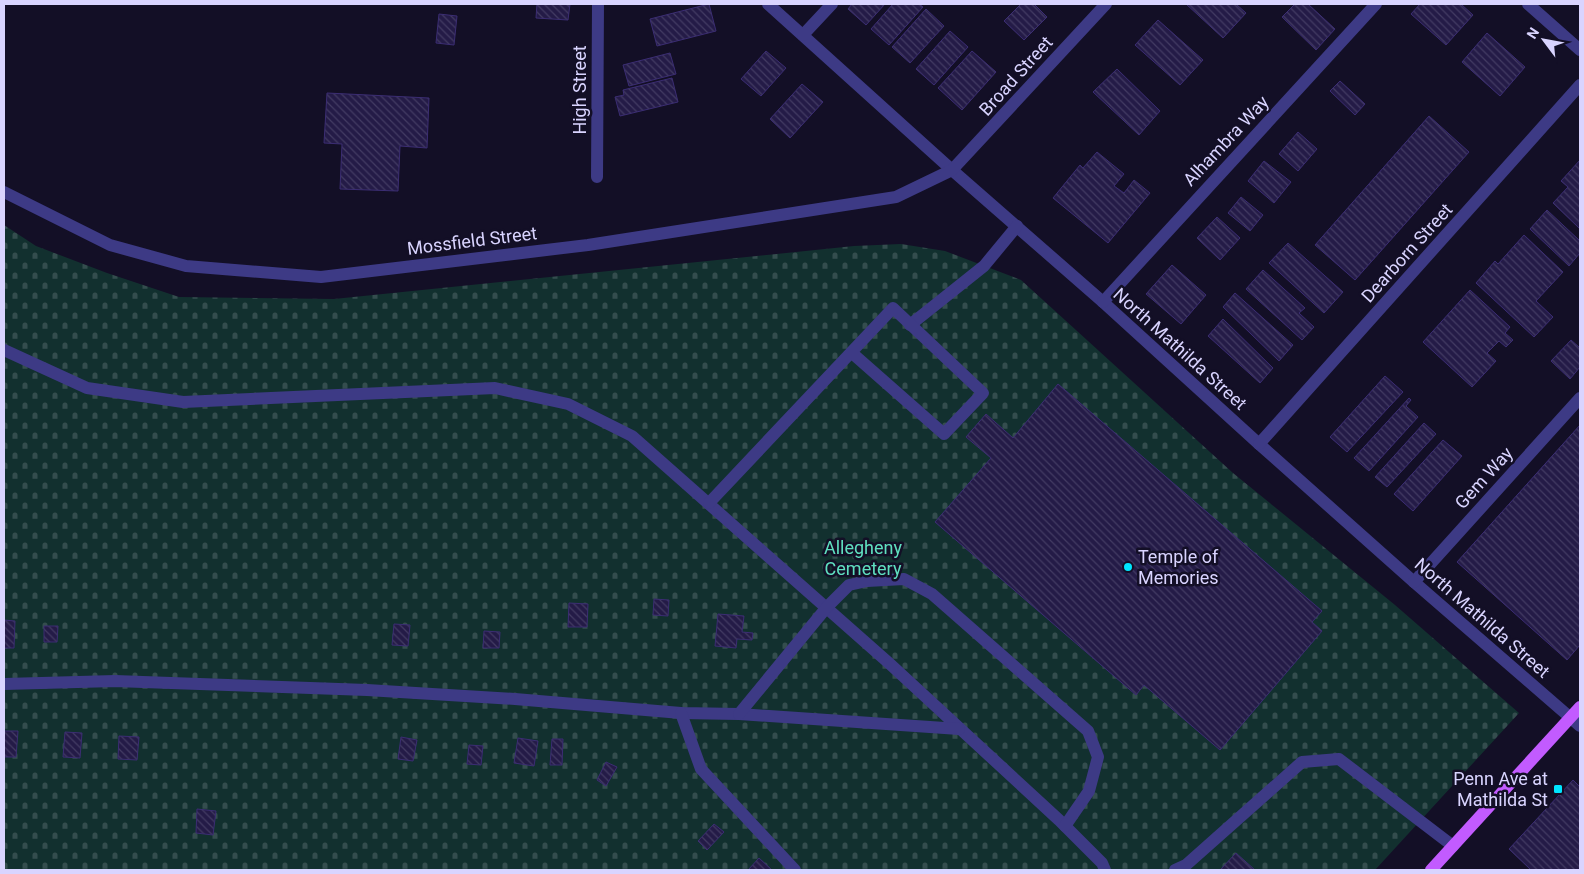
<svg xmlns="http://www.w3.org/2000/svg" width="1584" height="874" viewBox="0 0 1584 874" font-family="Roboto,sans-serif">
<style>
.cemetery{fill:url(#cemetery-stones)}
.building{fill:url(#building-back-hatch);stroke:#3b2d73}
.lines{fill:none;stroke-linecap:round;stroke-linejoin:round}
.minor{stroke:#3d3a85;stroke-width:12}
.major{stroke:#c25bff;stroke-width:12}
.poi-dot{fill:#00e5ff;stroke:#130f26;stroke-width:2}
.labels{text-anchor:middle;stroke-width:5;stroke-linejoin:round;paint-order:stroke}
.street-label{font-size:18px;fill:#d9d4ff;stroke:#130f26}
.park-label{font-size:18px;fill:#5fe0c0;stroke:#130f26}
.poi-label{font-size:18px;fill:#d9d4ff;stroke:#130f26;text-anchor:start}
</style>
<defs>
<pattern id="cemetery-stones" width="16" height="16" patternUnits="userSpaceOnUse" patternTransform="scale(1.25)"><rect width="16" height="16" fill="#12302f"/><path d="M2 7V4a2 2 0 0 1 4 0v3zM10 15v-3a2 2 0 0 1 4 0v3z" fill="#344d4e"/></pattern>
<pattern id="building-back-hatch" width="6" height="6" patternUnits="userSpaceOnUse" patternTransform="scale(1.25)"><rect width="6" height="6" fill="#241b47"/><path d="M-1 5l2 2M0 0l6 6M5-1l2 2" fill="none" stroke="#433b63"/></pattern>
</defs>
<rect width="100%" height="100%" fill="#130f26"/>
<polygon class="cemetery" points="4,225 36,246 107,273 179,297 334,299 854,246 901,244 945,251 1021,280 1233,473 1395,605 1519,713 1375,870 4,870"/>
<g class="building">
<polygon points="537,4 570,4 568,20 536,18"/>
<polygon points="709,4 716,31 657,46 650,19"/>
<polygon points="852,4 885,4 866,25 848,9"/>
<polygon points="893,4 919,4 923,7 889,45 871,29"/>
<polygon points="1021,4 1034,4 1047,17 1024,40 1004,21"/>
<polygon points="1186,4 1236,4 1246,13 1223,38"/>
<polygon points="1295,4 1308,4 1335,29 1316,50 1282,17"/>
<polygon points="1420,4 1461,4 1473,15 1446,45 1411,14"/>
<polygon points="926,9 944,26 910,63 892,47"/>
<polygon points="439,14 457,16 454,45 436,43"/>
<polygon points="1158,20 1203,60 1180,85 1135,45"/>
<polygon points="950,31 968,47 934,85 916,69"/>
<polygon points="1487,33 1525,67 1500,96 1462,62"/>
<polygon points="766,51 786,68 761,96 741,79"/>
<polygon points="972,51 996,72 962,110 938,88"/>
<polygon points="670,53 676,74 629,86 623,65"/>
<polygon points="1117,69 1160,111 1139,135 1093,92"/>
<polygon points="672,78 678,102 620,116 615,97 624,95 623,90"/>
<polygon points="1340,81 1365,104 1355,115 1330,91"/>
<polygon points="802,84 823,102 790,138 770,119"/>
<polygon points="327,93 429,98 427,148 400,146 398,191 340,189 342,144 324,143"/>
<polygon points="1429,116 1469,152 1355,280 1315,245"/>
<polygon points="1298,132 1317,149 1298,171 1279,154"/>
<polygon points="1097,152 1124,174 1114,186 1124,193 1134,180 1150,193 1108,243 1053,198 1080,165 1083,168"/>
<polygon points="1580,160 1580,229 1553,203 1568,187 1561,181"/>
<polygon points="1264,161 1291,182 1274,203 1248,181"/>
<polygon points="1241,197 1263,215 1250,231 1228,213"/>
<polygon points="1547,210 1580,241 1580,253 1569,266 1530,229"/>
<polygon points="1217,217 1240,238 1220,260 1197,238"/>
<polygon points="1524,235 1563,272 1536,301 1553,317 1534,337 1476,283 1495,261 1498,264"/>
<polygon points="1288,243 1343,292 1324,313 1269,263"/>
<polygon points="1172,265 1206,295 1181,324 1146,294"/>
<polygon points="1263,270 1305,308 1299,313 1314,327 1302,340 1246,289"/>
<polygon points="1470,290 1510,327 1505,333 1513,340 1506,347 1499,341 1487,353 1496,361 1472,387 1423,342"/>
<polygon points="1235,293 1293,345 1279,361 1223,307"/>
<polygon points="1223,319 1273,368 1260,383 1208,336"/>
<polygon points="1571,340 1580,348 1580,367 1570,379 1551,361"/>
<polygon points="1385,376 1403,392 1347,452 1330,437"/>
<polygon points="1058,384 1322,611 1312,622 1322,631 1220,750 1144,685 1136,695 935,522 991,458 966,437 986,414 1013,438"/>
<polygon points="1409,398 1411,400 1406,406 1418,417 1369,471 1354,458"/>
<polygon points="1424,423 1436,434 1387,487 1375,477"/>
<polygon points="1580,425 1580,645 1567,660 1457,562"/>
<polygon points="1443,440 1462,456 1413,511 1394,494"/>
<polygon points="654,599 669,600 668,616 653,615"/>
<polygon points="569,603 588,604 587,627 568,627"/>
<polygon points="718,614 744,616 742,632 753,633 752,640 737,639 736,648 715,646"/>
<polygon points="4,620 15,621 14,648 4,648"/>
<polygon points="394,624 410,625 408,646 392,645"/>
<polygon points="44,626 58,626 57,642 44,642"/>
<polygon points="484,631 500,632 499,648 483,648"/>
<polygon points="4,731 18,731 16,757 4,757"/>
<polygon points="65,732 82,733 80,758 63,757"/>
<polygon points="119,736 139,737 137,760 118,759"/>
<polygon points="401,737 417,740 413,761 398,759"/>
<polygon points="518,738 538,741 534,766 514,763"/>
<polygon points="552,739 563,739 562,765 550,765"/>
<polygon points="469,745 483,746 481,765 467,764"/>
<polygon points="606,762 617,767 606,786 597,780"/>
<polygon points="1573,780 1580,787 1580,870 1531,870 1509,849"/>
<polygon points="197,809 216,811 213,835 196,833"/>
<polygon points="714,824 724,832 707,850 698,841"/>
<polygon points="1236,853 1255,870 1220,870"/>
<polygon points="759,858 772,870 748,870"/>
</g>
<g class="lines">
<g class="minor">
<polyline points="768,4 952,170 1103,302 1259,444 1414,582 1580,726"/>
<polyline points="1528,4 1580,50"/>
<polyline points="803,35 832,4"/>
<polyline points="597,177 598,4"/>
<polyline points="4,192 110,245 186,266 321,277 588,245 896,197 952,170 1106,4"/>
<polyline points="1103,302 1376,4"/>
<polyline points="910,325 984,266 1017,226"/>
<polyline points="4,350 87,388 183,402 495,388 568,404 632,436 890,664 1059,820 1102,863 1105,870"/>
<polyline points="1259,444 1580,85"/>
<polyline points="709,503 893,308 983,393 944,434 852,353"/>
<polyline points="1414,582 1580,398"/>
<polyline points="4,684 115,681 367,690 515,699 681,713 739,714 959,729"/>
<polyline points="681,713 701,769 795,870"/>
<polyline points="739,714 827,607 849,585 867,581 904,579 932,594 1088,731 1098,757 1089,791 1065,826"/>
<polyline points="1175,870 1186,865 1302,762 1339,759 1453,846"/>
</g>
<polyline class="major" points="1431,870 1580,707"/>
</g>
<g class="poi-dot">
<circle cx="1128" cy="567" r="5"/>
<rect x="1553" y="784" width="10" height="10" rx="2.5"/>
</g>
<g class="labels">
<g class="street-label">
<text transform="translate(1016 76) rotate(-48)" y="6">Broad Street</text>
<text transform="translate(580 90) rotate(-90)" y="6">High Street</text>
<text transform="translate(1226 141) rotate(-47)" y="6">Alhambra Way</text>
<text transform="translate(472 241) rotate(-7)" y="6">Mossfield Street</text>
<text transform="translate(1407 253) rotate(-48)" y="6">Dearborn Street</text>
<text transform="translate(1180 349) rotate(42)" y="6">North Mathilda Street</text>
<text transform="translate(1484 478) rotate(-48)" y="6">Gem Way</text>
<text transform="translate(1482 618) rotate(41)" y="6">North Mathilda Street</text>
</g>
<g class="park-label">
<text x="863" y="554">Allegheny<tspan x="863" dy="21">Cemetery</tspan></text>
</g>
<g class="poi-label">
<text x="1138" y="563">Temple of<tspan x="1138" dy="21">Memories</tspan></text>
<text x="1548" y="785" text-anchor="end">Penn Ave at<tspan x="1548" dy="21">Mathilda St</tspan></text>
</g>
</g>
<rect width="1584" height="874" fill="none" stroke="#d9d4ff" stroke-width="10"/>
<g transform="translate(1544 40) rotate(302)" stroke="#130f26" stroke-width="4" paint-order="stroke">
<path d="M0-4L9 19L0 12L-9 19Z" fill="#d9d4ff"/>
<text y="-8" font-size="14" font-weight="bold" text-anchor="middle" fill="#d9d4ff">N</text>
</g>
</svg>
